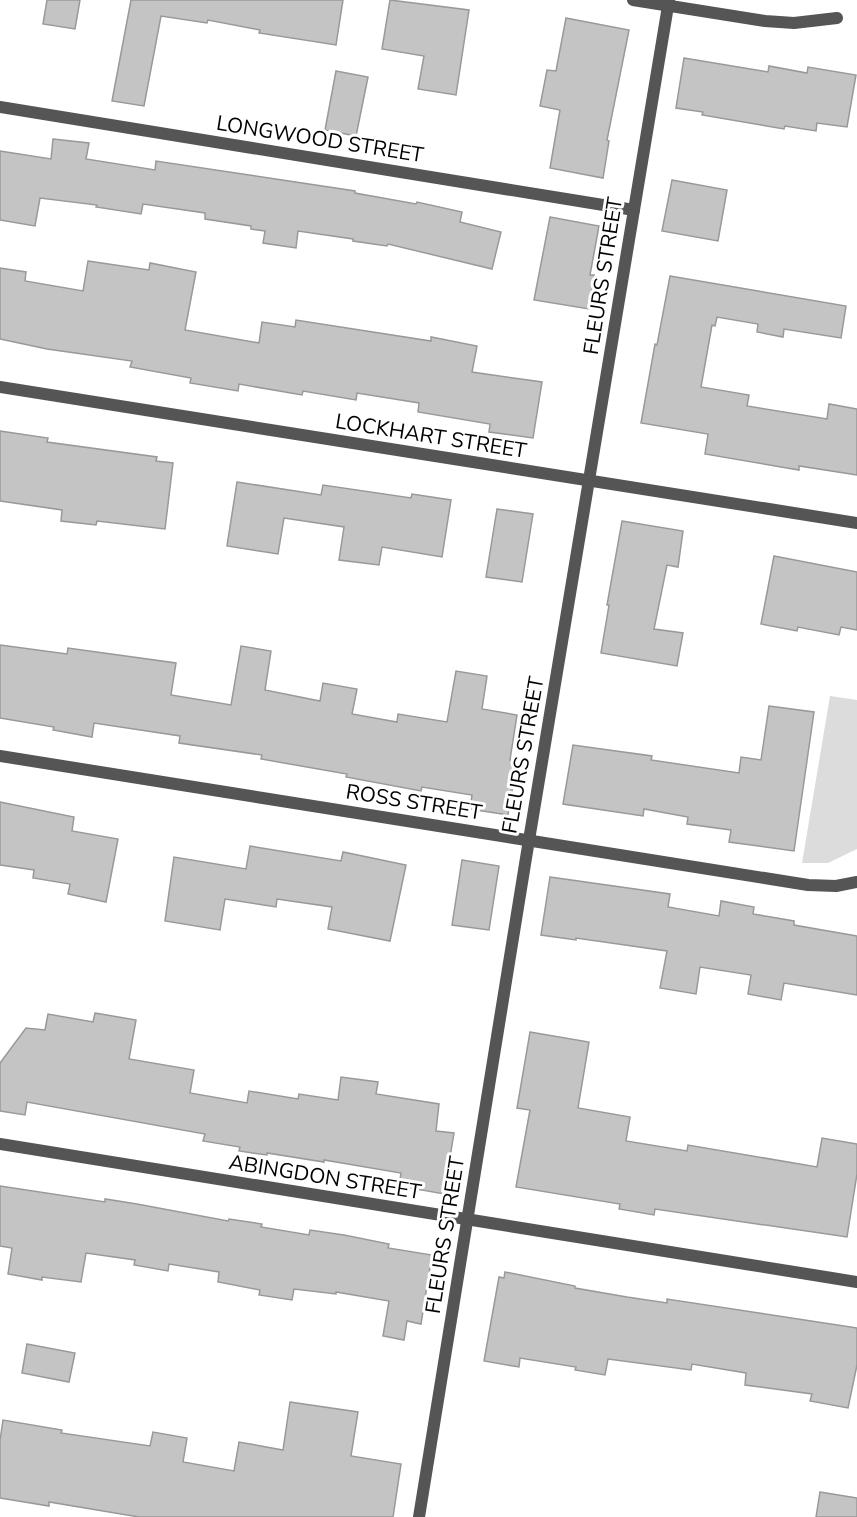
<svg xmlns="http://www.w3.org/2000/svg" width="857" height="1517" viewBox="0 0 857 1517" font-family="'Nunito Sans',sans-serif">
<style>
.green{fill:#dcdcdc}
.building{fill:#c4c4c4;stroke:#999;stroke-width:1.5}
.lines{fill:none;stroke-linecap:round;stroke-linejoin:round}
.street{stroke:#555;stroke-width:12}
.labels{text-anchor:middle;stroke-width:6;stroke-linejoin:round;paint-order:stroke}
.street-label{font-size:21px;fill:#000;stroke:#fff}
</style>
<rect width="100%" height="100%" fill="#fff"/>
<polygon class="green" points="830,696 857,700 857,849 828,863 802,863"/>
<g class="building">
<polygon points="47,0 80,0 75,29 43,24"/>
<polygon points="131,0 343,0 336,45 259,33 260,30 208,20 207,23 161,16 144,106 112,101"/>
<polygon points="390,0 469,10 456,95 418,89 424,56 382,49"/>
<polygon points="566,18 629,30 607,140 609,141 603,178 550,168 560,110 540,106 547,70 556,71"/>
<polygon points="684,58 768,72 769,66 807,73 808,67 856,75 847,127 817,123 816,131 785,126 784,129 702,115 703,112 676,108"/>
<polygon points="336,71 368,77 356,136 325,130"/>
<polygon points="53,139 89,143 86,159 155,170 156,161 355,191 355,193 416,204 417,202 462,212 460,222 501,232 492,269 388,244 387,246 353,241 353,239 298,231 296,248 263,243 265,231 251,229 251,226 205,219 205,213 143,204 141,214 96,207 97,205 40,198 35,226 0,220 0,151 51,159"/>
<polygon points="672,180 727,190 718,241 662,231"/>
<polygon points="550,217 599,226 590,275 594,275 589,309 534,300"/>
<polygon points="88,261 149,270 150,263 196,272 185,330 259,343 262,322 295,327 296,320 431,341 431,337 477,346 472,372 542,382 533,438 489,432 490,424 418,412 419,403 357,393 356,400 303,391 302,395 239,384 238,391 190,383 191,378 130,367 132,361 47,349 0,339 0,268 26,272 25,281 83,291"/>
<polygon points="670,276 846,306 841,338 784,329 783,337 757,332 758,324 717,317 715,326 712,325 701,387 749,395 747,406 827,419 829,404 857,409 857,475 799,466 799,470 705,454 708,434 641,423 655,344 657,345"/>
<polygon points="0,431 48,438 47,442 157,457 156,461 173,463 165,529 97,521 96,525 61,521 62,510 0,501"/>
<polygon points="237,482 321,495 323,485 411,498 412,494 451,500 442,557 382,547 379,565 339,560 344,527 284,518 278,554 227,546"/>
<polygon points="497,509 533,514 522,582 486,577"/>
<polygon points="622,521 683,531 678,567 667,565 654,629 683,633 677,666 601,653 609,605 607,605"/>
<polygon points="774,556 857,572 857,630 841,627 839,635 798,627 797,631 761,624"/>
<polygon points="0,645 67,654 68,648 176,663 171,695 231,705 241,646 271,651 265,690 320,701 323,683 357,689 352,714 397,722 398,714 447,722 456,671 487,676 482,709 517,715 510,760 517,761 508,815 470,809 472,795 422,787 421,791 346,777 347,774 261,759 262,755 179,743 180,736 94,723 92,737 53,730 54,727 0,718"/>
<polygon points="769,706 814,712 794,851 729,842 731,830 687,824 688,817 644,809 643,816 563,804 573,745 652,756 651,760 739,773 741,757 761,760"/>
<polygon points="0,802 74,817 72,831 118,839 106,902 68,894 70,884 33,878 34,870 0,865"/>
<polygon points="250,846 341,861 343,852 406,865 390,941 328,929 332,907 277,899 276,907 225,899 220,930 165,921 174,857 246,869"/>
<polygon points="462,860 499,866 489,930 452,925"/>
<polygon points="550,877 670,894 668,907 719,916 721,901 754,907 753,914 794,921 794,925 857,936 857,995 784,983 781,1000 748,994 751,975 700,967 696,994 660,988 667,951 576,938 576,940 541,935"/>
<polygon points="95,1013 136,1020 129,1059 194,1070 190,1093 247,1103 249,1091 298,1099 299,1094 338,1100 341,1077 378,1082 376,1094 439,1104 436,1131 454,1133 444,1194 399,1186 401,1173 324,1160 324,1162 267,1153 267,1155 239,1151 240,1147 203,1141 205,1134 27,1102 25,1115 0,1111 0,1063 26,1028 45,1030 48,1014 93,1022"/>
<polygon points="530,1032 589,1042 578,1108 630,1117 626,1141 687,1151 688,1145 817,1167 822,1138 857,1144 857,1174 847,1237 655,1209 654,1215 619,1209 620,1204 516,1187 530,1110 517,1108"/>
<polygon points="0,1186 105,1202 105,1199 137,1204 228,1221 229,1219 262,1224 261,1227 309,1235 310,1230 344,1235 389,1244 388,1248 432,1255 421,1324 407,1321 404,1340 383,1336 389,1301 336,1292 336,1294 294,1289 292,1300 259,1295 260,1290 218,1282 219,1272 169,1264 168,1271 134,1265 135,1260 86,1253 81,1282 42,1277 42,1280 8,1274 12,1248 0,1246"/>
<polygon points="505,1272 575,1286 575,1288 627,1297 667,1303 667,1299 857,1328 857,1365 848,1408 810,1401 812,1394 745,1385 746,1373 692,1364 691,1370 608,1359 605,1375 575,1370 576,1367 520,1358 519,1367 484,1361 499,1277 504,1278"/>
<polygon points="27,1344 75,1353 69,1382 22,1373"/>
<polygon points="290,1402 358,1412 351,1456 401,1464 393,1517 139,1517 49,1502 49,1506 0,1498 0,1440 3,1420 62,1430 61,1433 150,1446 153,1432 187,1438 183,1462 234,1471 239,1442 283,1450"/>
<polygon points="820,1492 857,1498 857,1517 816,1517"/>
</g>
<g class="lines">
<g class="street">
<polyline points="633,0 765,21 794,23 837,18"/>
<polyline points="0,107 634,210"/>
<polyline points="0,387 857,523"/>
<polyline points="0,756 808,885 836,886 857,882"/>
<polyline points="0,1144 857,1282"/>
<polyline points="419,1517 526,858 669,0"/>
</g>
</g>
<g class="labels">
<g class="street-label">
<text transform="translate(320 139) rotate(9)" y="7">LONGWOOD STREET</text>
<text transform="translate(603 276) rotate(-81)" y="7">FLEURS STREET</text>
<text transform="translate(431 436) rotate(9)" y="7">LOCKHART STREET</text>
<text transform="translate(523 755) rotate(-80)" y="7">FLEURS STREET</text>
<text transform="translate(414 802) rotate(9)" y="7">ROSS STREET</text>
<text transform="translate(325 1177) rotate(9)" y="7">ABINGDON STREET</text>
<text transform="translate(445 1235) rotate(-81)" y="7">FLEURS STREET</text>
</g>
</g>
</svg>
